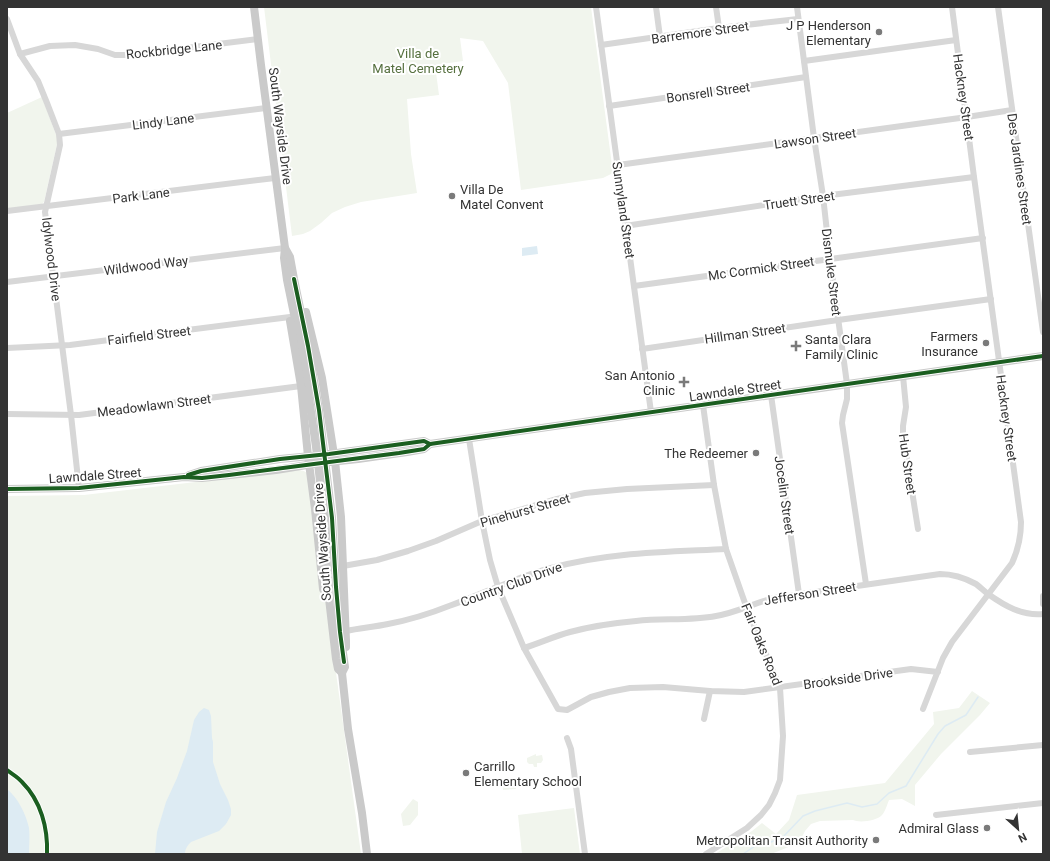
<svg xmlns="http://www.w3.org/2000/svg" width="1050" height="861" viewBox="0 0 1050 861" font-family="Roboto,sans-serif">
<style>
.green{fill:#f1f5ed}
.water{fill:#ddebf3}
.lines{fill:none;stroke-linecap:round;stroke-linejoin:round}
.stream{stroke:#ddebf3;stroke-width:1.5}
.minor{stroke:#d7d7d7;stroke-width:6}
.major{stroke:#cacaca;stroke-width:8}
.major-bridge{stroke:#cacaca;stroke-width:8}
.cycleway-casing{stroke:#fff;stroke-width:6}
.cycleway{stroke:#1b5e20;stroke-width:4}
.poi-dot{fill:#7a7a7a;stroke:#fff;stroke-width:1.5}
.labels{text-anchor:middle;stroke-width:4;stroke-linejoin:round;paint-order:stroke}
.poi-label{font-size:13px;fill:#333;stroke:#fff;text-anchor:end}
.street-label{font-size:13px;fill:#333;stroke:#fff}
.park-label{font-size:13px;fill:#56703f;stroke:#fff}
</style>
<rect width="100%" height="100%" fill="#fff"/>
<g class="green">
<polygon points="264,7 591,7 613,173 603,178 521,190 508,83 483,41 460,38 463,61 435,65 439,95 407,99 411,154 417,193 361,202 345,207 332,213 321,223 310,231 303,234 292,236"/>
<polygon points="42,97 58,140 44,202 42,204 7,209 7,113"/>
<path d="M299,470C305,471 307,472 309,477L361,854H7V496L84,495Z"/>
<path d="M972,691L990,703L980,715L941,754L915,785V806L902,799L889,800C887,805 885,812 882,815C877,821 859,823 853,820L820,821L811,824L805,831L801,839L796,844L771,854H715L752,831L762,823L776,834L789,820L797,795L885,783L934,724L933,712L959,708Z"/>
<polygon points="536,754 536,756 542,755 543,760 541,763 537,763 537,767 534,767 533,764 529,764 527,762 527,758"/>
<polygon points="508,777 510,779 511,785 515,785 516,789 503,790 502,780 504,778"/>
<polygon points="413,799 418,802 418,815 410,825 403,826 401,814"/>
<polygon points="574,808 580,854 522,854 518,815"/>
</g>
<g class="water">
<polygon points="537,246 538,254 522,256 522,248"/>
<path d="M204,708L209,710L211,716L212,738L213,742V762L220,784L228,800L231,809V815L226,824L219,831L191,842C187,846 185,849 185,854H155L157,832L166,802L177,778L187,751L194,720L199,712Z"/>
<path d="M7,789C18,798 26,814 29,828C30,836 29,846 29,854H7Z"/>
</g>
<g class="lines">
<polyline class="stream" points="743,854 755,846 771,842 783,837 803,816 815,811 847,803 862,807 877,804 889,793 906,786 938,734 945,726 966,715 978,697"/>
<g class="minor">
<polyline points="596,7 651,412"/>
<polyline points="656,7 660,37"/>
<polyline points="716,7 719,28"/>
<polyline points="797,7 804,61 814,138 823,196 830,259 847,384 847,399 843,415 842,423 866,584"/>
<polyline points="998,7 1043,332"/>
<polyline points="7,19 20,54 38,81 47,103 59,134 60,145 45,212 71,415 79,488"/>
<polyline points="601,45 719,28 798,19"/>
<polyline points="20,54 50,46 75,45 98,49 115,55 130,55 258,39"/>
<polyline points="804,61 956,40"/>
<polyline points="609,106 806,77"/>
<polyline points="59,134 266,108"/>
<polyline points="618,165 967,117 1012,110"/>
<polyline points="7,211 275,178"/>
<polyline points="625,226 823,196 974,177"/>
<polyline points="7,282 285,248"/>
<polyline points="634,286 983,238"/>
<polyline points="7,348 70,345 290,317"/>
<polyline points="642,349 831,321 991,299"/>
<polyline points="903,376 906,407 903,426 903,434 918,529"/>
<polyline points="771,395 799,594"/>
<polyline points="703,405 714,485 726,549 746,606 780,688 783,736 780,780 775,793 769,805 761,815 747,828 706,854"/>
<polyline points="7,414 79,415 301,386"/>
<polyline points="469,439 482,521 490,560 498,587 524,648 558,709 567,710 591,697 609,692 630,688 663,687 710,691 744,692 911,669 938,672"/>
<polyline points="343,566 377,560 408,551 436,541 482,521 557,499 585,493 627,489 714,485"/>
<polyline points="1043,596 1043,604"/>
<path d="M346,631C360,628 374,627 388,624C409,620 429,614 449,606C483,594 516,577 551,568C608,552 668,552 726,549"/>
<path d="M524,648C540,643 555,636 570,632C592,626 614,623 636,621C663,618 690,621 716,616C736,613 754,603 774,598L940,574C953,574 965,578 976,584C980,587 984,591 988,594C1005,606 1022,616 1043,614"/>
<path d="M923,709L943,658L952,642L1012,563C1018,550 1021,537 1021,522L974,177L952,7"/>
<polyline points="704,719 710,691"/>
<polyline points="567,738 571,749 585,854"/>
<polyline points="970,752 1043,745"/>
<polyline points="936,815 1043,803"/>
</g>
<g class="major">
<polyline points="254,7 261,65 285,248 284,258 287,280 304,363 316,447 324,515 328,590 336,659 338,669 342,673 348,729 362,813 367,854"/>
<polyline points="285,248 290,257 294,279 308,346 319,410 332,518 336,587 340,632 345,667 342,673"/>
<polyline points="306,312 322,378 335,461 341,517 346,641 346,647"/>
<polyline points="290,321 301,386 308,456 315,509 323,589"/>
<polyline points="330,454 424,441 430,444"/>
<polyline points="330,462 358,459 407,452 424,449 430,444 1043,356"/>
<polyline points="189,475 201,471 280,459 311,456"/>
<polyline points="7,489 79,488 184,477 202,478 276,470 313,464"/>
</g>
<g class="major-bridge">
<polyline points="313,456 329,454"/>
<polyline points="313,464 330,462"/>
</g>
<g class="cycleway-casing">
<g id="cycleway">
<polyline points="294,279 308,346 319,410 332,518 336,587 340,632 344,662"/>
<polyline points="188,475 201,471 280,459 329,454 424,441 430,444"/>
<polyline points="7,489 79,488 184,477 202,478 229,475 399,453 424,449 430,444 1043,356"/>
<path d="M7,770C12,774 18,777 22,782C41,801 48,828 47,854"/>
</g>
</g>
<use href="#cycleway" class="cycleway"/>
</g>
<g class="poi-dot">
<circle cx="879" cy="32" r="4"/>
<circle cx="452" cy="196" r="4"/>
<circle cx="986" cy="343" r="4"/>
<path d="M794 340h4v4h4v4h-4v4h-4v-4h-4v-4h4z"/>
<path d="M682 376h4v4h4v4h-4v4h-4v-4h-4v-4h4z"/>
<circle cx="756" cy="453" r="4"/>
<circle cx="466" cy="773" r="4"/>
<circle cx="987" cy="828" r="4"/>
<circle cx="876" cy="840" r="4"/>
</g>
<g class="labels">
<g class="poi-label">
<text x="871" y="30">J P Henderson<tspan x="871" dy="15">Elementary</tspan></text>
<text x="460" y="194" text-anchor="start">Villa De<tspan x="460" dy="15">Matel Convent</tspan></text>
<text x="978" y="341">Farmers<tspan x="978" dy="15">Insurance</tspan></text>
<text x="805" y="344" text-anchor="start">Santa Clara<tspan x="805" dy="15">Family Clinic</tspan></text>
<text x="675" y="380">San Antonio<tspan x="675" dy="15">Clinic</tspan></text>
<text x="748" y="458">The Redeemer</text>
<text x="474" y="771" text-anchor="start">Carrillo<tspan x="474" dy="15">Elementary School</tspan></text>
<text x="979" y="833">Admiral Glass</text>
<text x="868" y="845">Metropolitan Transit Authority</text>
</g>
<g class="street-label">
<text transform="translate(700 32) rotate(-8)" y="5">Barremore Street</text>
<text transform="translate(174 49) rotate(-6)" y="5">Rockbridge Lane</text>
<text transform="translate(708 92) rotate(-8)" y="5">Bonsrell Street</text>
<text transform="translate(964 97) rotate(82)" y="5">Hackney Street</text>
<text transform="translate(163 121) rotate(-7)" y="5">Lindy Lane</text>
<text transform="translate(281 126) rotate(83)" y="5">South Wayside Drive</text>
<text transform="translate(815 138) rotate(-8)" y="5">Lawson Street</text>
<text transform="translate(1020 169) rotate(82)" y="5">Des Jardines Street</text>
<text transform="translate(141 195) rotate(-7)" y="5">Park Lane</text>
<text transform="translate(799 200) rotate(-8)" y="5">Truett Street</text>
<text transform="translate(624 210) rotate(82)" y="5">Sunnyland Street</text>
<text transform="translate(52 259) rotate(83)" y="5">Idylwood Drive</text>
<text transform="translate(146 265) rotate(-7)" y="5">Wildwood Way</text>
<text transform="translate(761 268) rotate(-8)" y="5">Mc Cormick Street</text>
<text transform="translate(832 272) rotate(83)" y="5">Dismuke Street</text>
<text transform="translate(745 333) rotate(-8)" y="5">Hillman Street</text>
<text transform="translate(149 335) rotate(-7)" y="5">Fairfield Street</text>
<text transform="translate(735 390) rotate(-8)" y="5">Lawndale Street</text>
<text transform="translate(154 405) rotate(-7)" y="5">Meadowlawn Street</text>
<text transform="translate(1007 418) rotate(82)" y="5">Hackney Street</text>
<text transform="translate(908 464) rotate(82)" y="5">Hub Street</text>
<text transform="translate(95 475) rotate(-4)" y="5">Lawndale Street</text>
<text transform="translate(785 495) rotate(82)" y="5">Jocelin Street</text>
<text transform="translate(525 510) rotate(-16)" y="5">Pinehurst Street</text>
<text transform="translate(322 542) rotate(-94)" y="5">South Wayside Drive</text>
<text transform="translate(511 584) rotate(-20)" y="5">Country Club Drive</text>
<text transform="translate(810 593) rotate(-9)" y="5">Jefferson Street</text>
<text transform="translate(762 644) rotate(68)" y="5">Fair Oaks Road</text>
<text transform="translate(848 678) rotate(-8)" y="5">Brookside Drive</text>
</g>
<g class="park-label">
<text x="418" y="58">Villa de<tspan x="418" dy="15">Matel Cemetery</tspan></text>
</g>
</g>
<rect width="1050" height="861" fill="none" stroke="#333333" stroke-width="16"/>
<g transform="translate(1018 829) rotate(153)" stroke="#ffffff" stroke-width="3" paint-order="stroke">
<path d="M0-3L7 15L0 10L-7 15Z" fill="#333333"/>
<text y="-6" font-size="11" font-weight="bold" text-anchor="middle" fill="#333333">N</text>
</g>
</svg>
